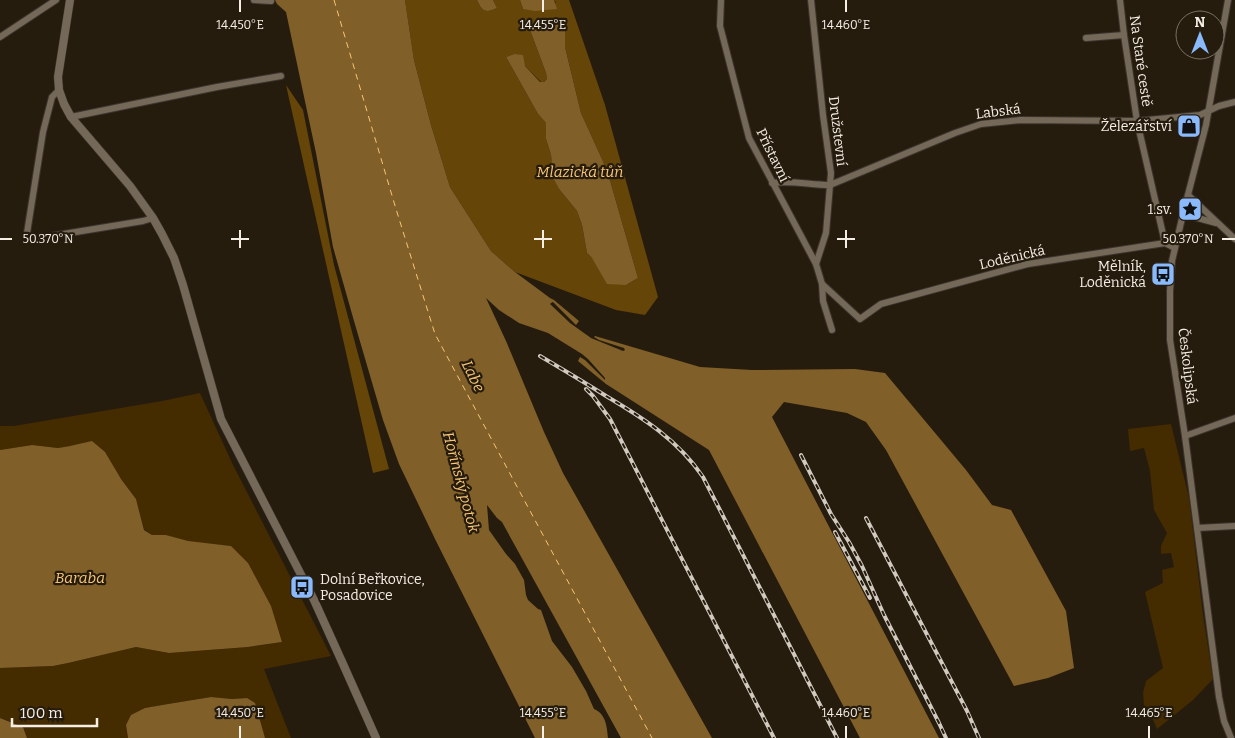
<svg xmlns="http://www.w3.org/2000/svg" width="1235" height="738" viewBox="0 0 1235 738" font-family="Bitter,serif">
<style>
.green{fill:#442b00}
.forest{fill:#654508;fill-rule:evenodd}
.water{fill:#805f29}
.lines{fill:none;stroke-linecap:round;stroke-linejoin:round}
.ferry{stroke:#f9c677;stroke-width:1;stroke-dasharray:6 5;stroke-linecap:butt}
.minor-casing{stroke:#3d352e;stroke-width:8}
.tertiary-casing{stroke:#3d352e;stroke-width:9}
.minor{stroke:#746858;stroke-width:6}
.tertiary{stroke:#746858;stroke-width:8}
.rail-casing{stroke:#d1cac0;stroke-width:4}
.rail{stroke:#261c0e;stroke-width:2;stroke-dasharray:5.5;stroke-linecap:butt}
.ticks{fill:none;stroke:#f5eee5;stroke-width:2}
.labels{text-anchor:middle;stroke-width:4.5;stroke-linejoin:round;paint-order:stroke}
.street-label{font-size:14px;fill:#f5eee5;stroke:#261c0e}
.poi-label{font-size:14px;fill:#f5eee5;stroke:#261c0e;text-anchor:end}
.water-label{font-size:15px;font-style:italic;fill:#f9c677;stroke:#261c0e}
.ticks-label{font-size:12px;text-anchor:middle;fill:#f5eee5;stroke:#261c0e;stroke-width:4.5;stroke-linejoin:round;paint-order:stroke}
</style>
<rect width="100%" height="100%" fill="#261c0e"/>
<g class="green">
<polygon points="200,393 233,465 331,656 264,669 291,738 265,738 247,698 232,699 211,697 162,705 145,708 126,725 128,738 27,738 23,726 0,718 0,668 53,666 68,663 136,647 169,653 248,647 282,642 231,546 188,542 166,535 152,535 144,529 136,499 121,479 70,446 58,448 32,445 0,450 0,426 14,426 162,401"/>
<polygon points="1171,424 1189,498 1203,615 1213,679 1193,700 1157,729 1152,717 1144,705 1143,693 1146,681 1163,668 1145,592 1163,583 1162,570 1174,567 1171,553 1161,554 1161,546 1167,533 1154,510 1150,471 1144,448 1130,451 1128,429"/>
</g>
<g class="forest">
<path d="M405,0H477C482,11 485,14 497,8L493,0H520L523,9L556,3L554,0H569L605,105L658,297L645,315L616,310L515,272L491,251L450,187L431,125L414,60ZM565,25V47L581,113L607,170L638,278L626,285L592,258L587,253L582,225L577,211L559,189L555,179L551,155L546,139V123L538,114L506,57L514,54L525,66L541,82H544L547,79L546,73L530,30Z"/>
<polygon points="286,85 303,110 334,265 389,469 373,473"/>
</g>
<g class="water">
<path d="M275,0H405L414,60L431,125L450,187L491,251L515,272L550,298L554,300L579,321L576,325L553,302L551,303L550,304L570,323L591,338L623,351L625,350L624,348L599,340L594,337L595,336L700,367L752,370L855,369L885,373L966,470L992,505L1011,510L1066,611L1074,668L1048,678L1014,686L886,450L866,422L847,413L784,402L772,417L939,738H860L709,450L606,384L578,361L580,357L585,360L605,380V378L588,359L582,354L548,333L519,323L499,310L486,298L506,341L544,432L563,473L712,738H621L502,522L497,518L487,505L489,530L506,554L515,564L524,580L526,595L528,600L538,609L541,610L552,641L572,667L586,691L594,709C606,714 607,727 608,738H535L436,541L399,464L383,420L354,321L333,247L316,153L286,12L277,4Z"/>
<path d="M477,0H493L497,8C485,14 482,11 477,0Z"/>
<polygon points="520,0 554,0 557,9 535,11 523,9"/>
<polygon points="561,24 565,25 565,47 581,113 607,170 638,278 626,285 607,284 592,258 587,253 582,225 577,211 559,189 554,179 551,155 546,139 546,123 538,114 506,57 514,54 523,55 525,66 540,82 544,82 547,79 546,73 530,30 533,26"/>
<polygon points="92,441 105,452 121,479 136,499 144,530 152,535 166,535 188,541 231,546 248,563 271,606 282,642 248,647 169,653 136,647 68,663 53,666 0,668 0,450 32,445 58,448 70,446"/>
<polygon points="211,697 232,699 247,698 255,703 265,738 128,738 126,725 131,715 145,708 162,705"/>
<polygon points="0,718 23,727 27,738 0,738"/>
</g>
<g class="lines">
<polyline class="ferry" points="334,0 396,209 435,334 652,738"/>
<g class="minor-casing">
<g id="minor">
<polyline points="254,0 271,1"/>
<polyline points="721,0 720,26 749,138 816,264 822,284 860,319 881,304 1028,264 1165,243 1175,248"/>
<polyline points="811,0 823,115 831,173 826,233 816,264"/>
<polyline points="1120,0 1124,35 1137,121 1165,243"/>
<polyline points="1228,0 1206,125 1183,214 1172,261 1170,291 1170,340 1185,436 1219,697 1224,721 1231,738"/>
<polyline points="0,37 56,0"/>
<polyline points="1086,38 1124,35"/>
<polyline points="59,90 52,97 43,132 27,233 27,237 29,239 33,239 143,221 153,218"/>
<polyline points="71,117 217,87 281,76"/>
<path d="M772,183C792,180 810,185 830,185L955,133L981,124L1020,120L1137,121L1200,115L1219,106L1235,102"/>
<polyline points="1188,195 1235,239"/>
<polyline points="1183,214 1216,223"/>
<polyline points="822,284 823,301 832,330"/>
<polyline points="1185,436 1235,418"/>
<polyline points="1197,528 1235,526"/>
</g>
</g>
<g class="tertiary-casing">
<polyline id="tertiary" points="70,0 58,77 59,90 64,104 71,117 130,186 153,218 162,234 174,258 183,285 221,419 314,600 343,664 376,738"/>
</g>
<use href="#minor" class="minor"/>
<use href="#tertiary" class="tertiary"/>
<g class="rail-casing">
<g id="rail">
<path d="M540,356C562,369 584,382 606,396C643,418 678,440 703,477L837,738"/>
<polyline points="586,389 593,396 610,419 774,738"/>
<polyline points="801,455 831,514 849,542 862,566 884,615 939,723 946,738"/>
<polyline points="866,518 967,711 979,738"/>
<polyline points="835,532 870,598"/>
</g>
</g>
<use href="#rail" class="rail"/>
</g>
<path class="ticks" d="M240,0V12M543,0V12M846,0V12M240,230V248M543,230V248M846,230V248M0,239H12M231,239H249M534,239H552M837,239H855M1222,239H1235M240,726V738M543,726V738M846,726V738M1149,726V738"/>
<defs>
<g id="shop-square" transform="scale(1.25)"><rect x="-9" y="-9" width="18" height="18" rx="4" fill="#8abafc" stroke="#261c0e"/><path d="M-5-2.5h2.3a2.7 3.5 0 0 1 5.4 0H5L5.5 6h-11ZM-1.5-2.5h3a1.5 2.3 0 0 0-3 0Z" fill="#111"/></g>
<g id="sight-square" transform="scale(1.25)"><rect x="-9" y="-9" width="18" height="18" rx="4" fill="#8abafc" stroke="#261c0e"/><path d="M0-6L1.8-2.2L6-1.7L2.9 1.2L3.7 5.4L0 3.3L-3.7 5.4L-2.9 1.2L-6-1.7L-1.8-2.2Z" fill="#111"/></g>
<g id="bus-square" transform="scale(1.25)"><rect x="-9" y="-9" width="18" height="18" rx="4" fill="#8abafc" stroke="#261c0e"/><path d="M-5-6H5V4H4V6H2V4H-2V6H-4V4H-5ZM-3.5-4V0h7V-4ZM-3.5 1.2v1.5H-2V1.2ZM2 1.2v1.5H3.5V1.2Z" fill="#111"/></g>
</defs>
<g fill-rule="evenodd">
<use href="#shop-square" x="1189" y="126"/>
<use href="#sight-square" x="1190" y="209"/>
<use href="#bus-square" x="1163" y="274"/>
<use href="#bus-square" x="302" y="587"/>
</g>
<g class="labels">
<g class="street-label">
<text transform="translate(1141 61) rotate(82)" y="5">Na Staré cestě</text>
<text transform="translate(998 111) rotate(-7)" y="5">Labská</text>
<text transform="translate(838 131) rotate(83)" y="5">Družstevní</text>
<text transform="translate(773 155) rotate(64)" y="5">Přístavní</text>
<text transform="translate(1012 257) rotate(-13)" y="5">Loděnická</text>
<text transform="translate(1188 366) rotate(83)" y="5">Českolipská</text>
</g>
<g class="poi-label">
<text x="1172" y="131">Železářství</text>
<text x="1172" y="214">1.sv.</text>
<text x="1146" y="271">Mělník,<tspan x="1146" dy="16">Loděnická</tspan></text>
<text x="320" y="584" text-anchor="start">Dolní Beřkovice,<tspan x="320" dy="16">Posadovice</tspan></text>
</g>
<g class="water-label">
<text x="580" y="177">Mlazická tůň</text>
<text transform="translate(473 376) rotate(64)" y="5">Labe</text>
<text transform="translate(461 482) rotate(75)" y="5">Hořínský potok</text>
<text x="80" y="583">Baraba</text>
</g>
</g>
<g class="ticks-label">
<text x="240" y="29">14.450°E</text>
<text x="543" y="29">14.455°E</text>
<text x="846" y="29">14.460°E</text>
<text x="48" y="243">50.370°N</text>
<text x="1188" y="243">50.370°N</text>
<text x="240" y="717">14.450°E</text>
<text x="543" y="717">14.455°E</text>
<text x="846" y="717">14.460°E</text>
<text x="1149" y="717">14.465°E</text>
</g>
<g transform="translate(1200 35)"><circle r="24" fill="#261c0e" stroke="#797064"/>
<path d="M0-4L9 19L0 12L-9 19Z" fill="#8abafc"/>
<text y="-8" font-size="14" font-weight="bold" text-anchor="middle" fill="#f5eee5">N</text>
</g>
<path d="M12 718v8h85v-8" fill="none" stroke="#f5eee5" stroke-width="2.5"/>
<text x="20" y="718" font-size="15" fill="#f5eee5" stroke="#261c0e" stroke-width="4" paint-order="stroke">100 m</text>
</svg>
